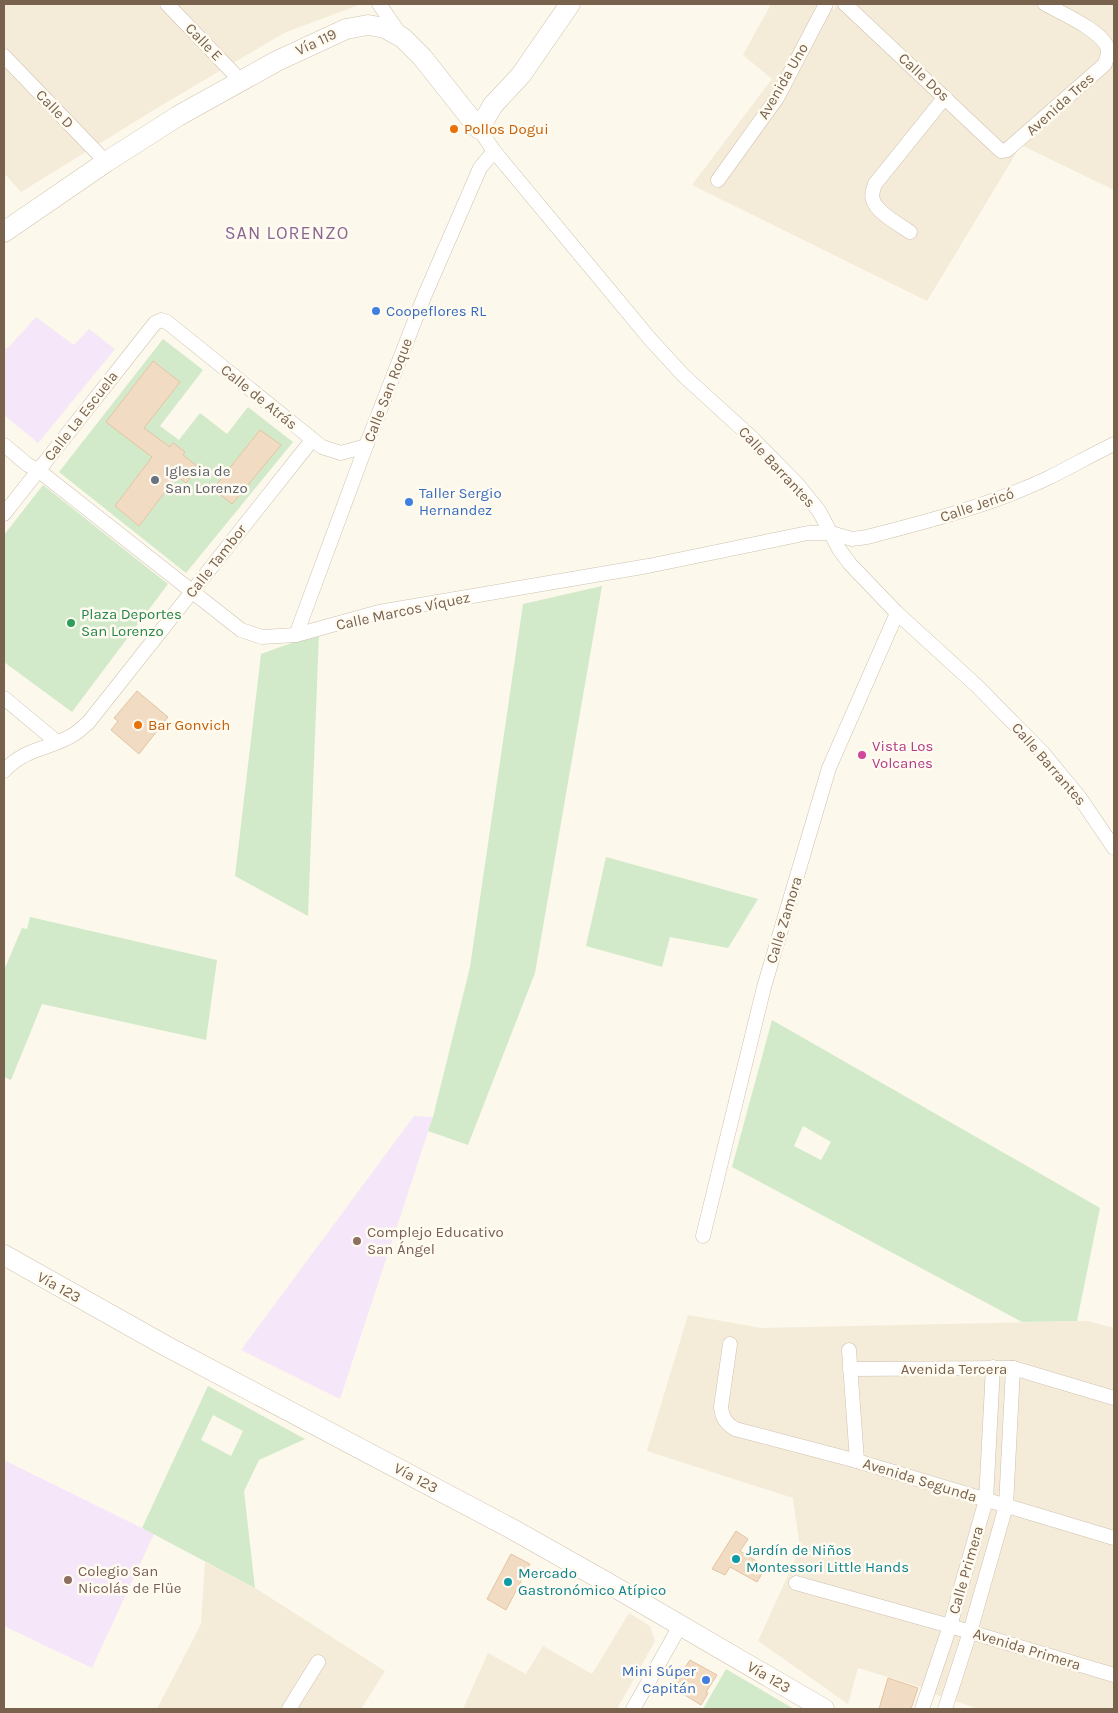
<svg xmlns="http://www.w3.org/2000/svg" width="1118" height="1713" viewBox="0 0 1118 1713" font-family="Karla,sans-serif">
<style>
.residential{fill:#f4ebd9}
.education{fill:#f5e7f9}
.green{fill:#d2eac9;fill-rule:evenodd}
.building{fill:#f1dbc3;stroke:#e4c4a3}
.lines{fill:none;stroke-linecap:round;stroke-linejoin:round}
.minor-casing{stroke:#cfc1af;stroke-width:15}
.secondary-casing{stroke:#d2c2ae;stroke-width:21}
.minor{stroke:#fff;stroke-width:14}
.secondary{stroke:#fff;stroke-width:20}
.food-dot{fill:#e8710a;stroke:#fffbf1;stroke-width:2}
.shop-dot{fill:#3f7fe0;stroke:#fffbf1;stroke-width:2}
.worship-dot{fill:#6b7280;stroke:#fffbf1;stroke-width:2}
.leisure-dot{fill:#2e9e5b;stroke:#fffbf1;stroke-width:2}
.hotel-dot{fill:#d1479c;stroke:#fffbf1;stroke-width:2}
.education-dot{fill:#8d6e63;stroke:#fffbf1;stroke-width:2}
.culture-dot{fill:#0f9aa8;stroke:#fffbf1;stroke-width:2}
.labels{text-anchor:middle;stroke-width:5;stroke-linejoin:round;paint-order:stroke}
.street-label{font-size:15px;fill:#78624d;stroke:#fffbf1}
.food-label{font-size:15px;fill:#c56008;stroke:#fffbf1;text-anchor:start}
.shop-label{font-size:15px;fill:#366cbe;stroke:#fffbf1;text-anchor:start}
.worship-label{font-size:15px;fill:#5b616d;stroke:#fffbf1;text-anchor:start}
.leisure-label{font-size:15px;fill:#27864d;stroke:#fffbf1;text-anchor:start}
.hotel-label{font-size:15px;fill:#b23c85;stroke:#fffbf1;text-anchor:start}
.education-label{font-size:15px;fill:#785e54;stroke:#fffbf1;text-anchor:start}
.culture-label{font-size:15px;fill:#0d838f;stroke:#fffbf1;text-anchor:start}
.quarter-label{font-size:18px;letter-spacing:1px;fill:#8a6693;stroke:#fffbf1}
</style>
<rect width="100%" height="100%" fill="#fcf8eb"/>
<g class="residential">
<polygon points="4,4 361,4 284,33 152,111 21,192 4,173"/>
<polygon points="771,4 826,4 834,10 837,4 1114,4 1114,190 1021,145 927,301 692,185 772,79 743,55"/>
<polygon points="688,1315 761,1328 1088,1321 1114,1328 1114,1709 979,1709 921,1690 921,1687 858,1668 848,1704 758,1641 800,1549 793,1498 647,1451"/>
<polygon points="205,1562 255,1588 385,1671 361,1709 157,1709 201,1624"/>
<polygon points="629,1613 650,1626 655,1641 617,1709 463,1709 488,1653 526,1674 543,1646 592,1674"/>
</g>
<g class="education">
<polygon points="36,317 74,345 89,329 115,349 38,443 4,415 4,347 7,349"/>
<polygon points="414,1116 433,1117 340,1399 241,1350"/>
<polygon points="4,1460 154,1534 92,1668 4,1626"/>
</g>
<g class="green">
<path d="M163,339L203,370L160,426L179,440L200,413L227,434L248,407L293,442L186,573L59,472ZM153,361L180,382L133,442L106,422ZM156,437L170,447L173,443L185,452L183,455L198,467L186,483L177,476L139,526L115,506L152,457L144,451Z"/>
<polygon points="43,485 168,584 72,712 4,662 4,535"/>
<polygon points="602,586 535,973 468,1145 428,1131 433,1117 470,967 523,604"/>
<polygon points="319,633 308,916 235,876 261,654"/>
<polygon points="606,857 758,899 728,948 670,937 662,967 586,946"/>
<polygon points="30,917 217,960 206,1040 42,1004 11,1080 4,1077 4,970 22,928 27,929"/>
<path d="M772,1020L1100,1208L1077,1321L1022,1322L732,1167ZM803,1126L831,1142L821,1160L794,1146Z"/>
<path d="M208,1386L305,1439L259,1460L244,1491L255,1588L142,1528ZM213,1415L243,1431L231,1456L201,1440Z"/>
<polygon points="726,1669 794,1709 703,1709"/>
</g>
<g class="building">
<polygon points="153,361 180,382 144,428 170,447 173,443 185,452 183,455 198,467 186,483 177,476 139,526 115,506 152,457 106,422"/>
<polygon points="260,430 281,445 232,504 213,489"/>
<polygon points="137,691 168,717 139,754 111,730 118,721 114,718"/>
<polygon points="736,1531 748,1539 740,1551 766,1567 757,1582 730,1567 725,1575 712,1569"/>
<polygon points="511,1554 530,1564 506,1610 487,1599"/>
<polygon points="690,1660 717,1675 706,1692 708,1693 701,1705 672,1687"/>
<polygon points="888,1678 918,1688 911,1709 879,1709"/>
</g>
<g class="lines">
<g class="minor-casing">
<g id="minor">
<polyline points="167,4 241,81"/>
<polyline points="379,4 400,34"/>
<path d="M845,4L1001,151L1007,150L1105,64C1106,59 1109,54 1108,49C1103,31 1061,13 1045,4"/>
<polyline points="4,56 106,162"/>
<polyline points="479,129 494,151 650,339 684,376 751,437 798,485 819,511 839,549 850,564 897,613 977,686 1043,753 1080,798 1114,848"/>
<polyline points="718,180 777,98 826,4"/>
<path d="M910,232C900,225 876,212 873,200C871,195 873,190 875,184L945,97"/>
<path d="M4,445L28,465L38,470L241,630L262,637L296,635L379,612L648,566L808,533H831L852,539L867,537C929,521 988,506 1046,479C1069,468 1091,455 1114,444"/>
<polyline points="4,514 155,323 161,320 167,322 322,447 341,453 366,446"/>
<polyline points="296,635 366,446 424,297 480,168 494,151"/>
<polyline points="4,698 57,742"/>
<path d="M4,771C27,746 51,750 76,733C80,730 84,726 88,723L312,440"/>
<polyline points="703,1236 764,987 829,768 897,613"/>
<path d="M730,1344L721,1407C722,1418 726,1423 735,1429L857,1461L1114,1538"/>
<polyline points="849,1350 857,1461"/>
<polyline points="850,1369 1013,1368 1114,1398"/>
<polyline points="796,1583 950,1626 1114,1675"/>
<polyline points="289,1709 318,1662"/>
<polyline points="633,1709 680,1626"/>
<polyline points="922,1709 950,1626 986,1500 993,1367"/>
<polyline points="945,1709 970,1632 1006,1506 1013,1368"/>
</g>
</g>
<g class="secondary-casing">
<g id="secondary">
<polyline points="4,232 106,162 178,116 277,61 346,29 368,25 385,28 403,38 422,57 479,129 493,105 521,75 570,4"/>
<polyline points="4,1255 166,1346 514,1530 606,1582 824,1709"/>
</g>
</g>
<use href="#minor" class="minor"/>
<use href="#secondary" class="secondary"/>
</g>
<g class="food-dot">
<circle cx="454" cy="129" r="5"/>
<circle cx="138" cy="725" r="5"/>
</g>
<g class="shop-dot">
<circle cx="376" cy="311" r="5"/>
<circle cx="409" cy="502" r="5"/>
<circle cx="706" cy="1680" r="5"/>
</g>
<circle class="worship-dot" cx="155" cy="480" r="5"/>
<circle class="leisure-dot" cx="71" cy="623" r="5"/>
<circle class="hotel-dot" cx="862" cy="755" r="5"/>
<g class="education-dot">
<circle cx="357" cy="1241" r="5"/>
<circle cx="68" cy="1580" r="5"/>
</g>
<g class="culture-dot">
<circle cx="736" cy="1559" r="5"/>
<circle cx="508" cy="1582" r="5"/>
</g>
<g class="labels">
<g class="street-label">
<text transform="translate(204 42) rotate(46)" y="5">Calle E</text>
<text transform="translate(316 42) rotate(-25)" y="5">Vía 119</text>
<text transform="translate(924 77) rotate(43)" y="5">Calle Dos</text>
<text transform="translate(783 81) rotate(-60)" y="5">Avenida Uno</text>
<text transform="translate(1060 104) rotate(-42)" y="5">Avenida Tres</text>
<text transform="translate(55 109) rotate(46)" y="5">Calle D</text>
<text transform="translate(388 390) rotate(-69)" y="5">Calle San Roque</text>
<text transform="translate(259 397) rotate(39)" y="5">Calle de Atrás</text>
<text transform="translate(81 416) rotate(-52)" y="5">Calle La Escuela</text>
<text transform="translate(777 467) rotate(47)" y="5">Calle Barrantes</text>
<text transform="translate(977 505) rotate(-19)" y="5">Calle Jericó</text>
<text transform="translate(216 561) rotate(-52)" y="5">Calle Tambor</text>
<text transform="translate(403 611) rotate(-12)" y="5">Calle Marcos Víquez</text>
<text transform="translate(1049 764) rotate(49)" y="5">Calle Barrantes</text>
<text transform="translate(784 920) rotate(-73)" y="5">Calle Zamora</text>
<text transform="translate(59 1287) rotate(29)" y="5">Vía 123</text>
<text x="954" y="1374">Avenida Tercera</text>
<text transform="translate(416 1478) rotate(28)" y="5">Vía 123</text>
<text transform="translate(920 1480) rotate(17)" y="5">Avenida Segunda</text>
<text transform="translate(966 1570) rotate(-74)" y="5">Calle Primera</text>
<text transform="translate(1027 1649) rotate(17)" y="5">Avenida Primera</text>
<text transform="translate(769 1677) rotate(30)" y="5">Vía 123</text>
</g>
<g class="food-label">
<text x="464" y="134">Pollos Dogui</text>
<text x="148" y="730">Bar Gonvich</text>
</g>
<g class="shop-label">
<text x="386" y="316">Coopeflores RL</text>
<text x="419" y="498">Taller Sergio<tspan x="419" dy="17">Hernandez</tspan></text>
<text x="696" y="1676" text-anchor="end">Mini Súper<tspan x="696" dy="17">Capitán</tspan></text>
</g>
<g class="worship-label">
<text x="165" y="476">Iglesia de<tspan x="165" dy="17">San Lorenzo</tspan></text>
</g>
<g class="leisure-label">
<text x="81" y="619">Plaza Deportes<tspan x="81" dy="17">San Lorenzo</tspan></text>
</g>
<g class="hotel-label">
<text x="872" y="751">Vista Los<tspan x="872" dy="17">Volcanes</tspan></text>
</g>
<g class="education-label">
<text x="367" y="1237">Complejo Educativo<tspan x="367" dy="17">San Ángel</tspan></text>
<text x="78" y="1576">Colegio San<tspan x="78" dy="17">Nicolás de Flüe</tspan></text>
</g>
<g class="culture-label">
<text x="746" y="1555">Jardín de Niños<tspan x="746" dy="17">Montessori Little Hands</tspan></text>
<text x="518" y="1578">Mercado<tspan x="518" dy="17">Gastronómico Atípico</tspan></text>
</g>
<g class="quarter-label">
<text x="287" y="239">SAN LORENZO</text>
</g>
</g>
<rect width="1118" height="1713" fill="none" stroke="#78624d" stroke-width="10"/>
</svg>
